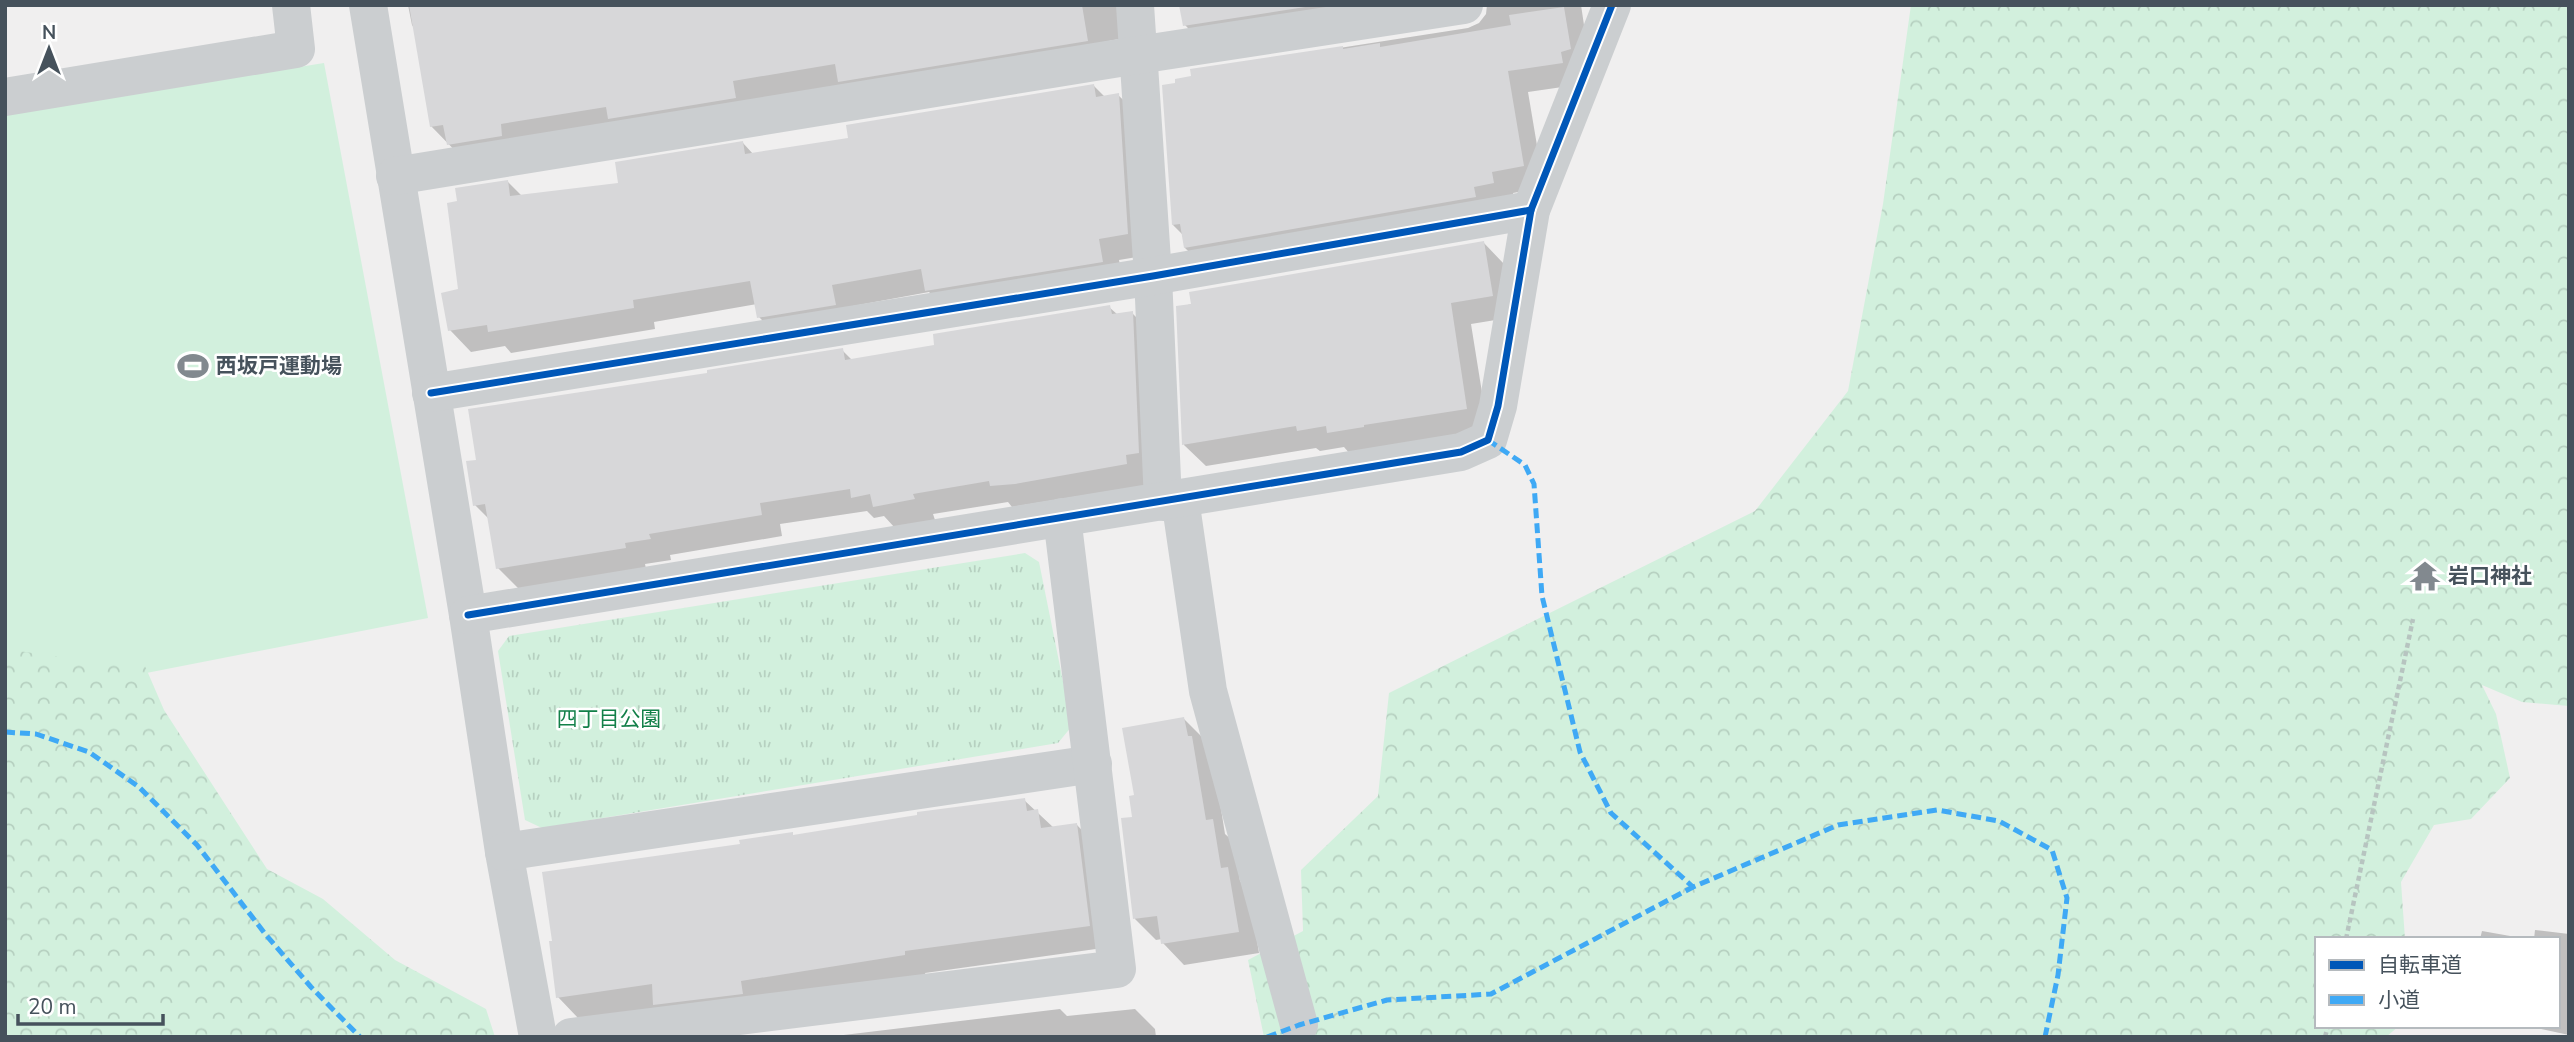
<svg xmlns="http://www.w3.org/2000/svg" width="2574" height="1042" viewBox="0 0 2574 1042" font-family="'Nunito Sans','Noto Sans JP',sans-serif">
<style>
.green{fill:#d2f0dd}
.forest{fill:url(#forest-crowns)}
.park{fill:url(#park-tufts)}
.shadow{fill:#0003}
.building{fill:#d7d7d9}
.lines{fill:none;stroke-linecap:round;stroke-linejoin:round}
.path{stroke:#b7c4c0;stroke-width:4.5;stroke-dasharray:5 3.5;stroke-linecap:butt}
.minor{stroke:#cbced0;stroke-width:38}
.quiet{stroke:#3fa9f5;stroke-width:5;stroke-dasharray:10 5;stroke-linecap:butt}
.cycleway-casing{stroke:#fff;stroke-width:11}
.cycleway{stroke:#0057b8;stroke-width:7}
.labels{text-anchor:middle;stroke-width:5;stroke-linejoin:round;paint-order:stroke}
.poi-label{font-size:21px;font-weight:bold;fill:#46525c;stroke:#fff;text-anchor:start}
.park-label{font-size:21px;fill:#138049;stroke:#fff}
</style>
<defs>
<pattern id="forest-crowns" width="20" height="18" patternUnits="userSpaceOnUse" patternTransform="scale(1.75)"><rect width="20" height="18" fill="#d2f0dd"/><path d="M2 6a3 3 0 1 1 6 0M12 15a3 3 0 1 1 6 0" fill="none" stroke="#b6d0c0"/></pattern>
<pattern id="park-tufts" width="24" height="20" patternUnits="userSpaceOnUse" patternTransform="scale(1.75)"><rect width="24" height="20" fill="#d2f0dd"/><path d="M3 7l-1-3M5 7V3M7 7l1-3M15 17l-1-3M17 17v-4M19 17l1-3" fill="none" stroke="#b6d0c0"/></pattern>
</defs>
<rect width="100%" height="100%" fill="#f0efef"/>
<polygon class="green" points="324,63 428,618 131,676 5,669 5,114"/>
<g class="forest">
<polygon points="1911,5 2569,5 2569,706 2522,702 2482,685 2496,714 2510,778 2471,819 2434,825 2401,882 2405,939 2317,939 2317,1026 2399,1026 2386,1037 1264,1037 1248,960 1303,931 1301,870 1378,796 1389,693 1755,511 1848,391 1883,204"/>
<polygon points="5,649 94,662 145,666 164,710 267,869 323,899 395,960 486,1009 495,1037 5,1037"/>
</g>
<polygon class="park" points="1025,553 1039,562 1072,726 1058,743 542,828 525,820 498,651 509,636"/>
<g class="shadow">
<polygon points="408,5 1119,5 1124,38 470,166 431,126 414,28 412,25"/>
<polygon points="1181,5 1476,5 1206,47 1185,25"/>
<polygon points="1487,5 1581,5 1591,72 1583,84 1528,92 1544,187 1513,193 1515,204 1207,269 1185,248 1183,235 1173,225 1192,71 1468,28 1479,23 1486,14"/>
<polygon points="1094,86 1105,97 1118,95 1140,116 1149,255 1119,260 1123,283 948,312 929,292 853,306 781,339 759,317 757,304 654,322 655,329 511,353 505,346 471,352 450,330 459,291 508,182 522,196 620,185 743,143 754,155 850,139"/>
<polygon points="1483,242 1504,264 1514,317 1471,324 1488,430 1350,454 1344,447 1320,451 1316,448 1206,466 1184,445 1178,307"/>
<polygon points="1109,307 1118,315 1132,313 1153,334 1148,485 1012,507 1008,502 933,514 935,520 895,528 884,516 874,518 867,511 780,524 782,536 670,555 671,560 645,564 646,569 519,589 498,568 490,520 475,505 478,461 709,375 842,350 852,360 936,346"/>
<polygon points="1184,719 1205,740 1213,759 1225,834 1234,842 1240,881 1249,891 1259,953 1184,965 1163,943 1162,939 1156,940 1135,919 1134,818 1136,797"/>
<polygon points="1024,800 1054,828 1077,825 1098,847 1110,947 925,973 926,976 579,1019 558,997 794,837"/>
<polygon points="2535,930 2569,934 2569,1035 2528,1026 2558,1026 2558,939 2534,939"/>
<polygon points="2482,931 2527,939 2480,939"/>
<polygon points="1060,1009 1067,1016 1135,1009 1155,1029 1156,1037 827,1037"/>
</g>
<g class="building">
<polygon points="409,5 1082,5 1088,41 838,82 835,64 733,81 736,98 608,119 606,107 501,124 502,136 447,145 443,125 430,127"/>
<polygon points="1179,5 1318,5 1183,26"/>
<polygon points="1564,7 1571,49 1561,52 1563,63 1508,71 1524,166 1492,172 1494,183 1474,187 1476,197 1184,248 1180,224 1172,225 1162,85 1175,83 1175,79 1191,76 1190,69 1343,46 1343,49 1380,43 1380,47 1511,25 1509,15"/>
<polygon points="1094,84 1096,97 1119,93 1128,234 1099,239 1103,262 925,291 921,269 832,285 836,305 757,318 750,281 633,300 634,308 488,332 487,325 448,331 441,293 458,289 447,203 457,201 455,188 508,180 510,196 618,183 615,162 743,141 745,154 848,138 846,125"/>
<polygon points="1484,241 1493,296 1451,303 1467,409 1364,425 1364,427 1327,433 1326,426 1297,431 1296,426 1182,445 1176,306 1191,304 1189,292"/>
<polygon points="1110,305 1112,314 1133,311 1139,453 1126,455 1127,464 1015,484 990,486 989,481 913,494 915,499 873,507 870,494 851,498 850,489 760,503 762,515 649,534 651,539 625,543 626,548 496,569 485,504 473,506 466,461 476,460 468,409 707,373 707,370 843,348 845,360 934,345 933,334"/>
<polygon points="1184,717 1188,736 1192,736 1206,820 1213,819 1221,868 1228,867 1239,932 1161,944 1157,916 1133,919 1121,818 1132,817 1129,796 1134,795 1122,728"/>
<polygon points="1025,798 1027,811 1038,809 1041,828 1077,823 1090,926 905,951 905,955 741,981 743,994 653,1005 652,984 556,998 549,941 552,941 542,872 740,844 739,840 793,832 793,835 917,815 917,812"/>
</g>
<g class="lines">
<g class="path">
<polyline points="2346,939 2413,619"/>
<polyline points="2325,1037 2328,1026"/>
</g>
<g class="minor">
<polyline points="368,5 468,615 504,852 538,1037"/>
<polyline points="1135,5 1153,276 1163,502"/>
<polyline points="5,97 296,49 291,5"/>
<polyline points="395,176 1138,55 1464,5"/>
<polyline points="431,393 1153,276 1531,210"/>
<polyline points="1180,499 1208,691 1299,1025"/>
<polyline points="468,615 1461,452 1488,440 1498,406 1531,210 1612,5"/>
<polyline points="504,852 1093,764"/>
<polyline points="571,1037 1117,969 1062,517"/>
</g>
<g class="quiet">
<polyline points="1488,440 1525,465 1534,484 1542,596 1580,752 1611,813 1693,887 1838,825 1937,810 1999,821 2052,850 2067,898 2058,975 2045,1037"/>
<polyline points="5,732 36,734 89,752 139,787 197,845 266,935 311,987 360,1037"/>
<polyline points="1267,1037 1299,1025 1387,1000 1491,994 1693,887"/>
</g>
<g class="cycleway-casing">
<g id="cycleway">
<polyline points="431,393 1153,276 1531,210"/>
<polyline points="468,615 1461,452 1488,440 1498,406 1531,210 1612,5"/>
</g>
</g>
<use href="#cycleway" class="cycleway"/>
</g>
<defs>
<g id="stadium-bare" transform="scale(2.415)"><path d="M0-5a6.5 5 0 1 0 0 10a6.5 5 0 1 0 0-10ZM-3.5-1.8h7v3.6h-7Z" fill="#82898f" stroke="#fff" stroke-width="2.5" paint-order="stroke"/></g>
<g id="temple-bare" transform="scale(2.415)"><path d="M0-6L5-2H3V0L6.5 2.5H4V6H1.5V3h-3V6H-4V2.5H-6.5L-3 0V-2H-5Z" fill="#82898f" stroke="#fff" stroke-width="2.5" paint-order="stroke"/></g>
</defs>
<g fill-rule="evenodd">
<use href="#stadium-bare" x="193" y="366"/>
<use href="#temple-bare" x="2425" y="576"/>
</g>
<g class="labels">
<g class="poi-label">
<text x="216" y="373">西坂戸運動場</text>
<text x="2448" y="583">岩口神社</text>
</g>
<g class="park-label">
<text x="609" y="726">四丁目公園</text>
</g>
</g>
<rect width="2574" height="1042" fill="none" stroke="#46525c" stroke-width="14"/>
<rect x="2315" y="937" width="245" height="91" fill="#ffffff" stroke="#b5babe" stroke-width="2"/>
<rect x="2329" y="960" width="35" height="10" fill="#0057b8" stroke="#b5babe" stroke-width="2"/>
<text x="2378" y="972" font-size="21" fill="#46525c">自転車道</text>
<rect x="2329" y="995" width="35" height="10" fill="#3fa9f5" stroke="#b5babe" stroke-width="2"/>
<text x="2378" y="1007" font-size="21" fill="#46525c">小道</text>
<g transform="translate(49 49)" stroke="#ffffff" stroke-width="5" paint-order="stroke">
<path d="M0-5L12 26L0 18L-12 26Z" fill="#46525c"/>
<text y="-10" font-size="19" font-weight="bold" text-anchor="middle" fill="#46525c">N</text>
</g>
<path d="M18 1014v10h145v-10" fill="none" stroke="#46525c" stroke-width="3.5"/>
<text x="28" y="1014" font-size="21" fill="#46525c" stroke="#ffffff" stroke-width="5" paint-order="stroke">20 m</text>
</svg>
